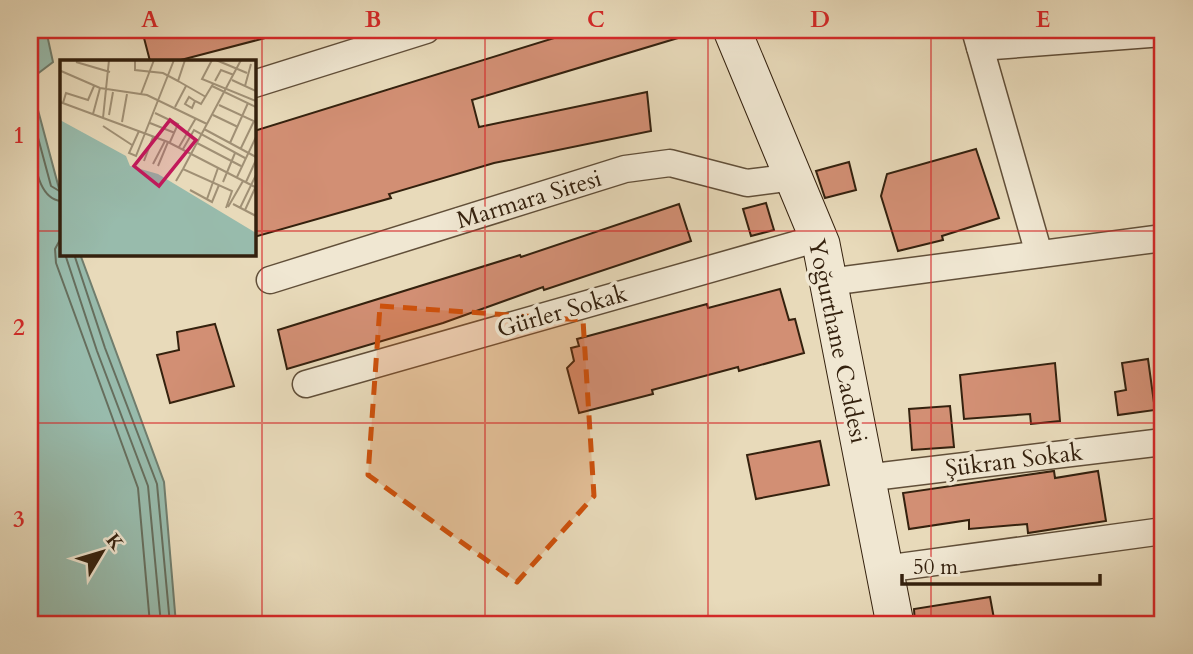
<svg xmlns="http://www.w3.org/2000/svg" width="1193" height="654" viewBox="0 0 1193 654" font-family="Cardo,serif">
<style>
.water{fill:#98bbac;stroke:#707d6d;stroke-width:2}
.lines{fill:none;stroke-linecap:round;stroke-linejoin:round}
.shore{stroke:#666e5d;stroke-width:2}
.building{fill:#d28f74;stroke:#34210e;stroke-width:2}
.street-casing{stroke:#614f39;stroke-width:29}
.secondary-casing{stroke:#34210e;stroke-width:39}
.street{stroke:#f0e7d2;stroke-width:26}
.secondary{stroke:#f0e7d2;stroke-width:37}
.marked{fill:#cd510c;fill-opacity:0.2;stroke:#cd510c;stroke-width:5;stroke-dasharray:14 9;stroke-linejoin:round}
.grid{fill:none;stroke:#d62828;stroke-width:2;stroke-opacity:0.55}
.labels{text-anchor:middle;stroke-width:7;stroke-linejoin:round;paint-order:stroke}
.street-label{font-size:24px;fill:#34210e;stroke:#f0e7d2}
.inset-road{fill:none;stroke:#a09075;stroke-width:2}
.view{fill:#c2185b;fill-opacity:0.15;stroke:#c2185b;stroke-width:3.5}
.inset-edge{fill:none;stroke:#34210e;stroke-width:3.5}
.neatline{fill:none;stroke:#d62828;stroke-width:2.5}
.grid-label{font-size:23px;text-anchor:middle;font-weight:bold;fill:#d62828}
</style>
<rect width="100%" height="100%" fill="#e8daba"/>
<filter id="stains"><feTurbulence type="fractalNoise" baseFrequency=".00286" numOctaves="4"/><feColorMatrix values="0 0 0 0 .2 0 0 0 0 .09 0 0 0 0 .02 0 0 0 .5 -.17"/></filter>
<radialGradient id="worn" r=".72"><stop offset=".6" stop-color="#630" stop-opacity="0"/><stop offset="1" stop-color="#630" stop-opacity=".3"/></radialGradient>
<polygon class="water" points="30,30 46,30 53,62 32,78 31,84 61,196 61,254 80,254 164,482 176,624 30,624"/>
<g class="lines">
<g class="shore">
<polyline points="30,108 51,186 61,192"/>
<path d="M30,141C35,160 37,199 61,201"/>
<polyline points="61,238 55,249 56,263 138,488 150,624"/>
<polyline points="65,254 97,351 148,486 161,624"/>
<polyline points="74,254 105,348 157,484 170,624"/>
</g>
</g>
<g class="building">
<polygon points="178,30 268,30 269,37 177,61 150,61 144,38"/>
<polygon points="580,30 687,30 688,35 472,100 479,127 647,92 651,131 494,163 389,194 391,198 254,237 254,131"/>
<polygon points="976,149 999,218 942,236 943,240 898,251 881,196 887,174"/>
<polygon points="849,162 856,190 825,198 816,171"/>
<polygon points="766,203 774,230 751,236 743,209"/>
<polygon points="679,204 691,241 544,290 543,287 443,323 287,369 278,330 520,255 521,257"/>
<polygon points="780,289 789,320 795,319 804,353 739,371 738,367 652,390 653,394 579,413 567,368 574,361 571,348 579,346 577,339 707,304 708,308"/>
<polygon points="215,324 234,386 170,403 157,355 179,350 177,332"/>
<polygon points="1148,359 1155,410 1118,415 1115,392 1126,390 1122,363"/>
<polygon points="1055,363 1060,421 1031,424 1030,414 964,419 960,375"/>
<polygon points="950,406 954,447 912,450 909,409"/>
<polygon points="820,441 829,485 756,499 747,455"/>
<polygon points="1054,471 1055,478 1098,471 1106,521 1028,533 1027,524 969,529 969,520 909,529 903,493"/>
<polygon points="990,597 995,624 915,624 914,609"/>
</g>
<g class="lines">
<g class="street-casing">
<g id="street">
<polyline points="975,30 1039,254"/>
<polyline points="980,47 1163,33"/>
<polyline points="254,84 426,30"/>
<polyline points="270,280 625,169 670,163 747,183 793,177"/>
<polyline points="829,282 1163,238"/>
<polyline points="306,384 819,238 821,244"/>
<polyline points="865,478 1163,442"/>
<polyline points="884,569 1163,531"/>
</g>
</g>
<g class="secondary-casing">
<polyline id="secondary" points="732,30 821,244 895,624"/>
</g>
<use href="#street" class="street"/>
<use href="#secondary" class="secondary"/>
</g>
<path class="marked" d="M380,306L583,320L594,496L517,582L368,475Z"/>
<path class="grid" d="M262,30V624M485,30V624M708,30V624M931,30V624M30,231H61M254,231H1163M30,423H1163"/>
<g class="labels">
<g class="street-label">
<text transform="translate(529 199) rotate(-17)" y="8">Marmara Sitesi</text>
<text transform="translate(562 311) rotate(-16)" y="8">Gürler Sokak</text>
<text transform="translate(838 341) rotate(78)" y="8">Yoğurthane Caddesi</text>
<text transform="translate(1014 460) rotate(-7)" y="8">Şükran Sokak</text>
</g>
</g>
<g transform="translate(60 60)">
<rect width="196" height="196" fill="#e8daba"/>
<path d="M0,60L66,96L70,106L98,114L196,173V196H0Z" fill="#98bbac"/>
<path class="inset-road" d="M75,0V10L103,13L118,21L125,0M152,0L142,19L196,41M156,0L187,13M16,2L50,12M1,11L40,28L87,35L147,64M172,20L196,31M118,21L146,37M155,21L161,10L174,15M152,26L196,47M185,26L191,4M81,34L94,0M135,41L132,48L125,44L129,37L135,41L141,44L153,24M0,42L108,82L195,127M3,43L6,33L28,40L34,26M159,45L196,62M115,47L126,26M95,53L118,64L110,82M33,54L40,28M49,55L53,32M153,55L178,67M43,58L49,0M62,62L67,34M90,63L115,73M43,66L72,85M144,69L196,97M79,71L69,93L76,96L114,0M137,83L181,106M170,83L188,43M119,87L136,58M181,88L194,61M123,89L134,70L185,98M84,101L93,77M93,104L105,81M98,106L108,82M123,109L181,0M177,117L196,77M116,121L123,109L172,131L166,148M163,122L175,93M186,122L196,100M130,130L152,142L159,125M147,139L158,108M173,144L196,156M168,147L183,121M180,148L196,115M185,150L196,126"/>
<path class="view" d="M110,60L136,80L99,126L74,106Z"/>
<rect width="196" height="196" class="inset-edge"/>
</g>
<rect width="1193" height="654" fill="none" stroke="#e8daba" stroke-width="77"/>
<g transform="translate(102 552) rotate(52)" stroke="#f0e7d2" stroke-width="5" paint-order="stroke">
<path d="M0-5L12 26L0 18L-12 26Z" fill="#34210e"/>
<text y="-10" font-size="19" font-weight="bold" text-anchor="middle" fill="#34210e">K</text>
</g>
<path d="M902 574v10h198v-10" fill="none" stroke="#34210e" stroke-width="3.5"/>
<text x="913" y="574" font-size="21" fill="#34210e" stroke="#f0e7d2" stroke-width="5" paint-order="stroke">50 m</text>
<rect x="38" y="38" width="1116" height="578" class="neatline"/>
<g class="grid-label">
<text x="150" y="27">A</text>
<text x="373" y="27">B</text>
<text x="596" y="27">C</text>
<text x="820" y="27">D</text>
<text x="1043" y="27">E</text>
<text x="19" y="143">1</text>
<text x="19" y="335">2</text>
<text x="19" y="527">3</text>
</g>
<rect width="100%" height="100%" filter="url(#stains)"/>
<rect width="100%" height="100%" fill="url(#worn)"/>
</svg>
